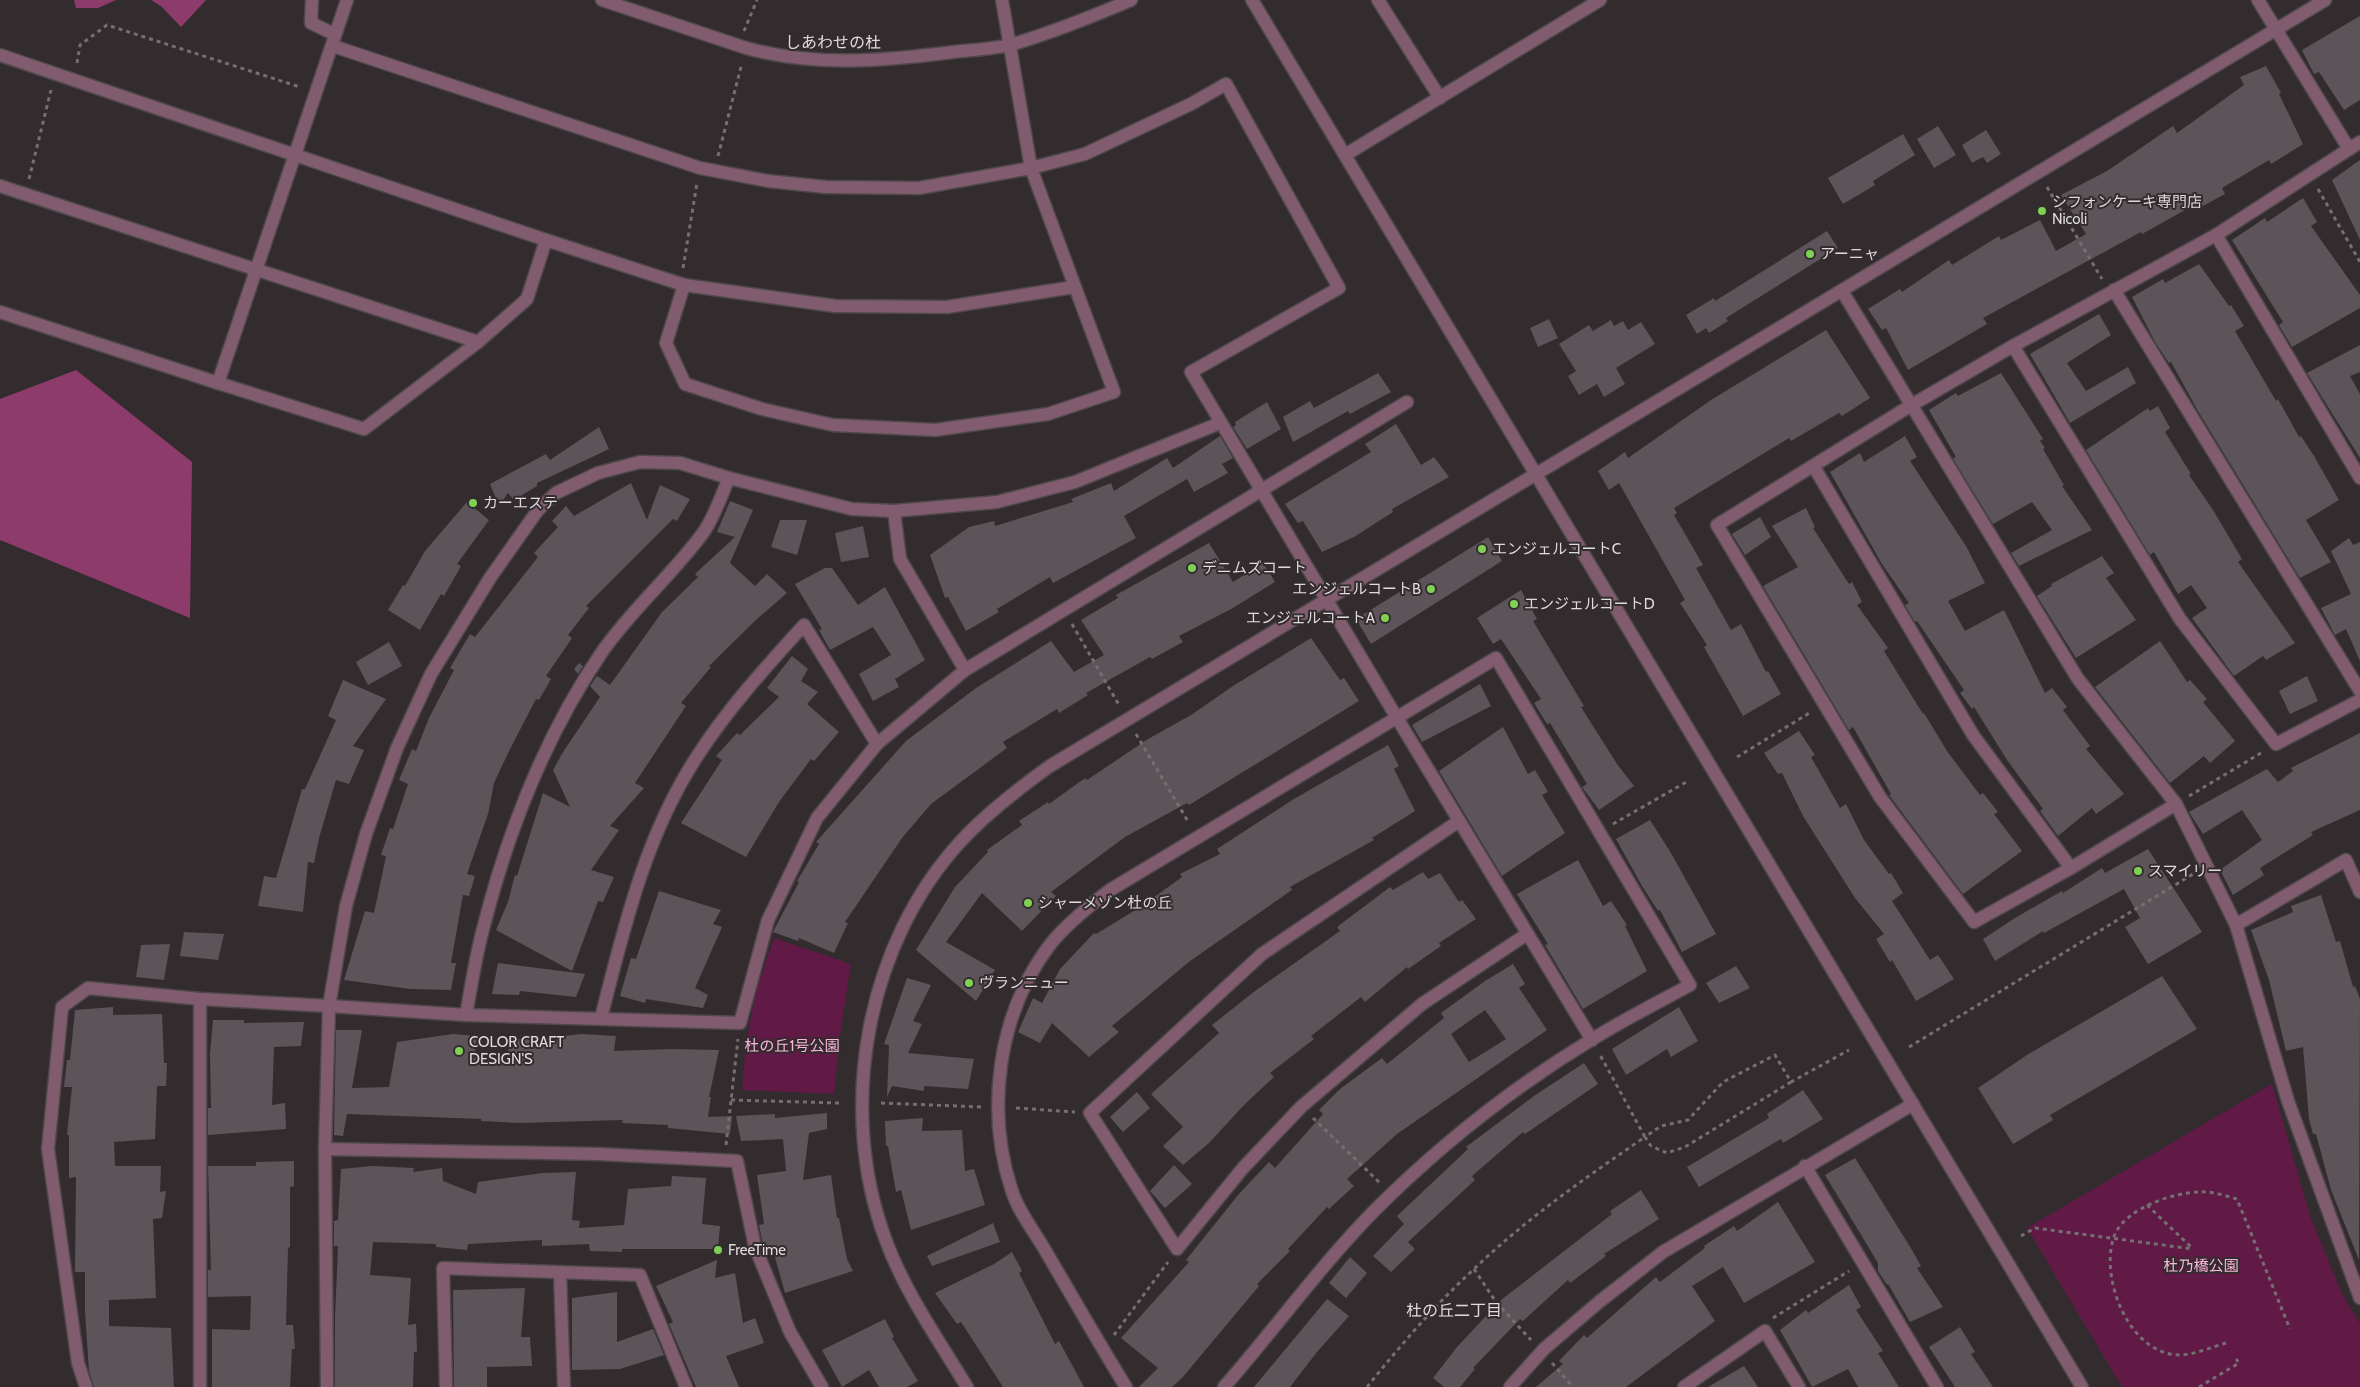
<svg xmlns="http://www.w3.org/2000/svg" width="2360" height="1387" viewBox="0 0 2360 1387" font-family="Cabin,'Noto Sans JP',sans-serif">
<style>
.green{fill:#611946}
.forest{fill:#8c3b6b}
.building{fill:#5c5458;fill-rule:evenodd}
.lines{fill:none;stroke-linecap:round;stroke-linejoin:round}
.minor-casing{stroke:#4f484b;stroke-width:15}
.path{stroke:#756f72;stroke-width:3;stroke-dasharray:4 4;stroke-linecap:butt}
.minor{stroke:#815c6f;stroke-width:12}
.poi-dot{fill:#7ed153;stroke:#332c2f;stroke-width:2}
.labels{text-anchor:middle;stroke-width:4;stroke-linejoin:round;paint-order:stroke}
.poi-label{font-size:15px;fill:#dfdbdd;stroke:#332c2f;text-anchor:start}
.park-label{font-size:15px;fill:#fbb6da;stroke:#332c2f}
.neighbourhood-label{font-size:16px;fill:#dfdbdd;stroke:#332c2f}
</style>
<rect width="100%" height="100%" fill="#332c2f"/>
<g class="green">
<polygon points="774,938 851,964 840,1034 834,1094 742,1090 746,1044 756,991"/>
<polygon points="2272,1084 2310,1216 2342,1294 2360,1324 2360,1387 2122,1387 2027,1228"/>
</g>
<g class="forest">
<polygon points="74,0 116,0 98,8 76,8"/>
<polygon points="151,0 206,0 181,27 162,7"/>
<polygon points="76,370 192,462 190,618 0,540 0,399"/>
</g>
<g class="building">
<polygon points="2360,16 2360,100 2344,110 2319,72 2314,74 2302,50"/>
<polygon points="2266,66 2281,93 2279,94 2303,144 2271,164 2269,160 2222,188 2225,194 2199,208 2196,204 2142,234 2141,232 1983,318 1987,324 1908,370 1886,328 1882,330 1868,309 1900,289 1902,292 1949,260 1952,265 1999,236 2001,240 2040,220 2056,251 2086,234 2061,195 2107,171 2173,126 2177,133 2244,85 2240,77"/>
<polygon points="1938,126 1956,155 1934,168 1917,139"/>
<polygon points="1986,130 2001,154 1987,163 1983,157 1972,163 1962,145"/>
<polygon points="1903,134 1915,155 1873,181 1875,185 1843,204 1828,178"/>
<polygon points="2360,160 2360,240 2332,180"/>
<polygon points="2303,198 2317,222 2311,226 2360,295 2360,308 2292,347 2279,325 2283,322 2232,240 2265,218 2267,222"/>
<polygon points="1827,231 1838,248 1726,318 1728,321 1709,333 1706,328 1697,334 1686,315 1714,298 1715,301"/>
<polygon points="2199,264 2229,306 2231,305 2244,326 2235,331 2276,401 2278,399 2299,437 2301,436 2314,456 2339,500 2306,520 2331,562 2300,578 2198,411 2171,362 2169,363 2155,342 2132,297 2163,279 2165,283"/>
<polygon points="2099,314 2111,335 2067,363 2086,391 2128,367 2136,383 2070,423 2030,354"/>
<polygon points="1549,319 1558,338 1538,347 1530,328"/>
<polygon points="1611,320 1614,326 1623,321 1628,330 1641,322 1655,344 1616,368 1625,384 1604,397 1597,384 1579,395 1568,376 1576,371 1559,344 1589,325 1593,331"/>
<polygon points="1826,330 1870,398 1842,416 1839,413 1791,441 1789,438 1674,508 1677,513 1674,515 1703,565 1696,568 1731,630 1741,624 1766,672 1768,671 1781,694 1743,716 1704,647 1707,645 1680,603 1685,600 1619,483 1609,490 1598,471 1625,452 1628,458 1711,400"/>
<polygon points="2360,345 2360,372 2350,376 2360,394 2360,458 2307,373"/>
<polygon points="1378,373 1391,392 1350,414 1348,411 1293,442 1283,417 1310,401 1314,408"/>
<polygon points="2001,373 2043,439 2040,441 2045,448 2043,449 2064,485 2062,486 2092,530 2019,566 2011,553 2052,530 2032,502 1993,524 1955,462 1953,458 1956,457 1929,410 1956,393 1958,396"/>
<polygon points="1267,402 1281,429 1247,449 1233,427 1236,425 1235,422"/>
<polygon points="2158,406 2170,428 2165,432 2191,474 2189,475 2213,510 2242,559 2238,562 2295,643 2266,660 2263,656 2234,676 2192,618 2207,608 2191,585 2178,594 2154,552 2150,555 2086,450 2148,408 2150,411"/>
<polygon points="1396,424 1421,465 1434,457 1449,477 1392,509 1393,512 1354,537 1322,552 1303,521 1298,523 1285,504 1371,452 1365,444"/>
<polygon points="599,427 609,449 537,483 537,486 514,500 508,493 499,506 490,484 546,454 550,460"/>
<polygon points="1220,436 1233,458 1222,464 1228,473 1194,492 1187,479 1124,516 1136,538 1053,583 1050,577 997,609 999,612 966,631 948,597 945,598 930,555 969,527 994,521 995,526 1073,502 1071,499 1111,483 1114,491 1167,458 1173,468"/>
<polygon points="1905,436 1917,457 1910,461 1966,546 1985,583 1948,601 1965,631 2004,610 2045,693 2052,688 2067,707 2063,710 2090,746 2086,749 2124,794 2096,814 2092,808 2058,836 2040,811 2043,809 2007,760 1974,707 1972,709 1960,693 1964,690 1917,621 1915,622 1905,605 1909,603 1882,564 1830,472 1860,453 1864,462"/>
<polygon points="631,483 647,520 660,485 690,499 677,521 673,519 586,606 589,608 568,635 572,638 546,676 551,679 539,700 536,699 510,749 494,783 488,814 467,874 475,876 469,896 463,895 451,963 456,963 451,990 410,989 344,980 365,911 374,913 386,856 381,855 390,828 393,829 408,784 399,780 412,749 416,751 429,718 454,670 450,668 470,634 475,637 538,557 534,553 558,527 552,521 566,506 574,516"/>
<polygon points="730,501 753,510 730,563 755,586 767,574 787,593 757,619 709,666 711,667 681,703 686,706 635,783 644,788 610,826 619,830 591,870 614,877 603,902 598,901 572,971 496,930 508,902 515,875 517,876 543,793 570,807 553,770 563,752 600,697 590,686 597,676 610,685 662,612 698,577 695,574 735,537 717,532"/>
<polygon points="467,502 489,520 457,564 461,566 444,596 441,594 420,630 388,610 403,585 405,586 425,551"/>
<polygon points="1806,508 1815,527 1813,528 1849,584 1852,582 1862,602 1857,605 1888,648 1884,651 1923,714 1924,713 1947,751 1980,795 1983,793 1998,812 1994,814 2022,851 1963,894 1889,795 1891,794 1853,727 1849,730 1763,586 1798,567 1772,526"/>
<polygon points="1760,517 1771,537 1745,555 1732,534"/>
<polygon points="780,520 807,520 797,555 771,547"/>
<polygon points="863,526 869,557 841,562 835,533"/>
<polygon points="1488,537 1502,561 1371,644 1356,619"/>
<polygon points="2349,538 2353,545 2360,542 2360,661 2346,629 2335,635 2321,608 2351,594 2331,551"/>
<polygon points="1209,543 1233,582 1263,563 1275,582 1233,608 1179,636 1183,642 1152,659 1150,657 1086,693 1088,695 1059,713 1057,709 1003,742 1007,748 931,804 902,838 845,922 848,923 834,953 799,938 798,941 773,932 799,882 797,881 819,844 816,842 906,741 976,688 1051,641 1074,672 1104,655 1081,620 1118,598 1116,595"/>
<polygon points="2102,556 2114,573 2106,578 2136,620 2076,658 2037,596 2052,586 2051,584"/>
<polygon points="825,568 832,568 858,605 885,587 925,660 895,679 899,687 873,701 859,674 891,655 873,627 830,650 819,630 822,629 795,584"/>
<polygon points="1521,590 1537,619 1533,621 1584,706 1581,707 1617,764 1634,786 1599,810 1582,787 1587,784 1550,723 1547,724 1534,703 1541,699 1501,639 1493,644 1477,618"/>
<polygon points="1311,638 1340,680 1344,678 1359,701 1189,805 1187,803 1125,837 1051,892 1056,896 1022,931 982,893 946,942 995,970 976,1001 916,950 955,887 988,852 987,850 1022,825 1019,821 1048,802 1049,804 1085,778 1087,780 1148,739 1191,715 1233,686"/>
<polygon points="2160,641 2187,682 2190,680 2207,699 2203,702 2235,741 2210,763 2204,756 2170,783 2095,687"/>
<polygon points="389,642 402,666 368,685 356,662"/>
<polygon points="792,656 808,669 801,681 818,692 807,704 839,732 814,761 811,759 779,802 746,857 681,823 722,760 716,756 737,733 740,735 779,697 767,688"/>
<polygon points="579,663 583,666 578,674 574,669"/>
<polygon points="2307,676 2318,701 2290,714 2279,691"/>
<polygon points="343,680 386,699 353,746 364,750 349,784 336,780 319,838 314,863 308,862 303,912 258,906 264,876 276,878 302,789 305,789 336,720 328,716"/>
<polygon points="1480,684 1491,706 1422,742 1412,725"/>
<polygon points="1503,727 1528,774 1535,770 1548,792 1542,795 1565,833 1502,876 1439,771"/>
<polygon points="1799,731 1815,755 1811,757 1840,808 1846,804 1864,840 1889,874 1891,873 1903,893 1892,901 1930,960 1938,955 1954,979 1916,1001 1892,960 1890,962 1876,939 1884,934 1855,898 1803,816 1782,773 1778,774 1764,753"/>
<polygon points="2360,733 2360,810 2311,832 2313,835 2260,868 2264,875 2233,895 2220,870 2262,840 2242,810 2203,834 2189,812 2267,769 2278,782 2293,771 2291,768"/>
<polygon points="1388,745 1399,766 1394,769 1415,811 1372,838 1374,840 1290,887 1292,890 1190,961 1112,1026 1119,1032 1089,1057 1052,1023 1040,1043 1018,1032 1033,998 1042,1003 1060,969 1094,933 1096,934 1142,906 1182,877 1180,874 1220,854 1217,849 1294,799"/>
<polygon points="1650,820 1671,853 1716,934 1682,952 1660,910 1658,911 1642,886 1616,839"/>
<polygon points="2148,849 2202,932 2148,964 2125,927 2140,918 2124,889 2044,933 2043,931 1995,961 1983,939 2015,918 2062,891 2063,893 2102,868 2105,873"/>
<polygon points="1578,860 1603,906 1611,901 1627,925 1625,926 1647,971 1583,1009 1545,945 1548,944 1517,894"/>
<polygon points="1423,872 1428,879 1440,873 1459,902 1462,900 1476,919 1439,943 1441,946 1408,969 1407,967 1365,1002 1361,997 1311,1036 1314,1039 1270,1073 1274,1077 1243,1106 1209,1143 1183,1165 1163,1146 1183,1127 1151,1094 1219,1033 1212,1025 1255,991 1340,931 1337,927 1390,887 1393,890"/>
<polygon points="659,891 721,910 713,924 722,927 695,988 708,995 703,1008 646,999 645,1003 620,996 631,958 636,959"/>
<polygon points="2321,895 2336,942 2340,941 2353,987 2355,986 2360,999 2359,1260 2331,1190 2316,1134 2313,1134 2309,1119 2303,1047 2286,1051 2269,980 2251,930 2293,912 2291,906"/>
<polygon points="184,932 224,934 218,960 180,956"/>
<polygon points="170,944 164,980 136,977 141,945"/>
<polygon points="498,963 585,974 576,997 520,991 519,995 492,994"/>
<path d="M1513,964L1525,984L1519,988L1547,1030L1397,1134L1347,1179L1354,1186L1329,1209L1327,1207L1288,1249L1290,1251L1257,1284L1259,1286L1182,1378L1172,1387H1139L1158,1368L1121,1338L1189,1262L1186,1260L1238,1195L1269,1162L1275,1168L1323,1114L1319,1110L1340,1089L1382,1058L1387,1064L1444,1018L1441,1013L1485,981ZM1485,1010L1506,1039L1469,1062L1451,1034Z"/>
<polygon points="1736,966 1750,988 1719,1003 1706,983"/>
<polygon points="2162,976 2197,1029 2050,1115 2053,1120 2013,1144 1978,1088 2027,1055"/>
<polygon points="907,978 931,985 913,1021 922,1024 908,1053 974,1059 968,1089 924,1086 924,1091 892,1086 887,1097 889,1045 884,1044"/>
<polygon points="113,1007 113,1015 162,1014 164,1063 167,1063 166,1086 157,1086 155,1139 114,1142 115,1166 161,1166 160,1192 166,1191 162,1218 153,1219 156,1298 109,1300 109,1326 171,1328 174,1387 94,1387 89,1371 85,1312 85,1272 75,1272 76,1177 69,1178 69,1135 67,1135 72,1087 64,1087 67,1060 70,1060 75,1010"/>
<polygon points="1679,1007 1698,1041 1671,1057 1667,1049 1626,1075 1612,1049"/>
<polygon points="213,1020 244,1020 244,1023 304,1022 301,1046 274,1047 272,1105 285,1103 286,1129 208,1135 208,1108 211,1108 210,1054"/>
<polygon points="336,1030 362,1030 352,1088 389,1087 397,1042 453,1034 477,1036 474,1058 507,1054 512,1039 537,1039 581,1034 616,1036 614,1051 671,1049 719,1050 709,1097 711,1097 708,1117 732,1116 730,1134 668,1128 668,1125 622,1123 623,1120 520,1123 481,1121 481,1119 347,1114 343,1136 334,1135"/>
<polygon points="1584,1063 1598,1084 1525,1134 1523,1132 1472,1176 1475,1180 1408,1242 1415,1249 1391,1272 1373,1256 1404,1224 1397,1216 1468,1149 1466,1147 1534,1096"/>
<polygon points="1803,1090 1823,1119 1783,1143 1781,1139 1699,1187 1687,1167 1769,1118 1767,1114"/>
<polygon points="1137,1092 1150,1108 1123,1132 1110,1117"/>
<polygon points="827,1113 827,1129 809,1133 803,1180 831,1175 837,1218 839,1218 847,1259 853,1271 785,1293 773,1250 765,1250 763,1245 759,1225 764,1224 757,1175 786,1171 783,1139 741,1141 736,1116 775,1114 775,1118"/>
<polygon points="923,1118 922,1131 962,1130 965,1171 974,1169 985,1205 911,1230 901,1190 896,1192 888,1146 886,1146 885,1121"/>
<polygon points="1855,1158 1912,1250 1921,1266 1917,1268 1943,1307 1910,1322 1888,1284 1887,1285 1878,1271 1878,1263 1825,1175"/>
<polygon points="294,1161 294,1186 290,1187 290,1247 288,1248 286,1325 293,1325 295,1349 292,1349 290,1387 212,1387 212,1329 250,1330 251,1296 208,1297 208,1270 211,1270 208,1166 256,1166 256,1162"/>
<polygon points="1174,1165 1192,1184 1165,1208 1150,1191"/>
<polygon points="372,1166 414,1168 413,1172 442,1168 443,1181 476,1194 478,1182 543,1173 576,1172 572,1220 580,1221 579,1228 624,1225 628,1189 671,1186 672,1176 706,1178 702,1224 720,1226 718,1249 622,1249 622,1252 590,1251 589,1244 542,1246 542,1240 468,1244 467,1250 436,1247 436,1244 373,1242 370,1275 411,1278 408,1325 416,1324 417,1352 414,1352 413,1387 335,1387 335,1317 338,1246 334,1246 334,1221 338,1220 341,1169"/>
<polygon points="1641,1190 1659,1219 1604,1254 1606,1256 1570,1283 1568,1280 1523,1321 1520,1319 1473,1368 1475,1369 1460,1387 1444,1387 1433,1378 1457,1347 1501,1300 1612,1214 1610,1211"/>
<polygon points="1778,1202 1815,1262 1744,1303 1723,1267 1692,1286 1715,1321 1626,1387 1536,1387 1563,1364 1559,1361 1584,1335 1587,1338 1656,1277 1660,1282 1705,1248 1704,1246 1734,1226 1737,1231"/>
<polygon points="993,1223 1000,1242 932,1266 927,1256"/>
<polygon points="1012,1252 1022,1271 1019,1273 1055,1344 1059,1341 1084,1387 1003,1387 961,1322 957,1324 935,1293 994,1264"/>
<polygon points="1350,1257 1367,1273 1346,1298 1329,1283"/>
<polygon points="717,1260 715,1278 735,1273 743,1323 755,1318 764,1343 726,1356 739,1387 696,1387 669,1324 673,1322 656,1286"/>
<polygon points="1849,1285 1861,1307 1856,1310 1883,1351 1878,1353 1899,1387 1858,1387 1848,1369 1812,1387 1780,1330 1806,1310 1808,1313"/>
<polygon points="525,1288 521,1337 530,1337 532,1366 487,1367 487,1387 454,1387 453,1290"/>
<polygon points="617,1292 617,1342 653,1329 664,1355 620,1369 572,1370 572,1298"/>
<polygon points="1327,1299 1349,1316 1317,1352 1290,1387 1254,1387"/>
<polygon points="885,1319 894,1337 892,1338 918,1381 907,1387 879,1387 869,1370 842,1387 822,1350"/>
<polygon points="1960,1327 1975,1352 1971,1354 1993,1387 1955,1387 1929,1347"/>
<polygon points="1744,1366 1758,1387 1708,1387"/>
</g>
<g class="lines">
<g class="minor-casing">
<g id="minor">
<polyline points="312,0 311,23 334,34"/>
<path d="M602,0L746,48C815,67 883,61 953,52C972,50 992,49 1010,45C1051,33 1091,17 1131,0"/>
<polyline points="1252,0 2082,1387"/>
<polyline points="1378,0 1440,98"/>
<polyline points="2258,0 2349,149"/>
<polyline points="333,46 700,168 768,181 826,187 919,188 1031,168 1002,0"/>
<polyline points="0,55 546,240 527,299 478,342 364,429 218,383"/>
<polyline points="1345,155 1600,0"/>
<polyline points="0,186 478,342"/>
<polyline points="2216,235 2360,478"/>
<polyline points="546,240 684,285 666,343 685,384 762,409 833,425 935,430 1048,414 1114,392 1031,168 1085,154 1191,104 1226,84 1339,288 1191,372 1397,718 1592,1040"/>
<polyline points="684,285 835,306 947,307 1074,287"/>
<polyline points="2114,290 2360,691"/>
<polyline points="1842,291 2078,679 2176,804 2236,925 2288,1101 2360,1298"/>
<polyline points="0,312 218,383 347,0"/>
<polyline points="2013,346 2180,619 2276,744 2360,700"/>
<polyline points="1814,467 1973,735 2071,868"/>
<polyline points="894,511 900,559 965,670 1407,402"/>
<polyline points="2176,804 2071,868 1974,922 1880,797 1717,525 1910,406 2013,346 2216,235 2360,142"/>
<polyline points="1459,821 1262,954 1090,1113 1177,1249 1243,1168 1301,1107 1422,1004 1527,934"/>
<polyline points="2236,925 2346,860 2360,892"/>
<path d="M466,1015C471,988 475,960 482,933C507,833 544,737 602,652C632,609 672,575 703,533C714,518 721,496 729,478"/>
<path d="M601,1018C624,927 646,832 700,752C730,706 767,666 804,625L877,744"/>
<polyline points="325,1149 598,1154 737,1161 755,1247 790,1332 822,1387"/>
<polyline points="1805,1166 1937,1387"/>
<polyline points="560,1274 564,1387"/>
<polyline points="86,1387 78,1363 48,1149 62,1007 88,988 200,999 329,1006 346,906 366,834 397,748 431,674 490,578 538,510 556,493 598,473 640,462 680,463 729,478 852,509 894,511 997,502 1075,482 1220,423"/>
<polyline points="200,1387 200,999"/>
<polyline points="327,1387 325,1149 329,1006 466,1015 740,1023 768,920 817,818 877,744 965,670"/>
<polyline points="446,1387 443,1268 640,1275 686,1387"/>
<path d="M967,1387C938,1339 904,1291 885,1238C837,1108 866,944 961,841C988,812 1018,789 1050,766L2325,0"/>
<path d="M1126,1387C1098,1342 1072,1296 1045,1250C1034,1231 1018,1211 1012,1191C985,1110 998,1014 1049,946C1065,925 1089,906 1110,890L1496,658L1690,985C1657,1003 1623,1020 1591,1040C1512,1088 1439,1146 1374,1211C1320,1266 1275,1329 1224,1387"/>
<polyline points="1510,1387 1544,1349 1599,1302 1663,1252 1913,1104"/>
<polyline points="1684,1387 1765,1331 1799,1387"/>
</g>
</g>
<g class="path">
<polyline points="744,31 757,0"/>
<polyline points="77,63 80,45 107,25 300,87"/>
<polyline points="718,156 742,63"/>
<polyline points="29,179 51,90"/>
<polyline points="2047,187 2102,279"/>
<polyline points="2318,189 2360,262"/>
<polyline points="683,268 697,183"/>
<polyline points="1072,624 1119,705"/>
<polyline points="1136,734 1189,823"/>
<polyline points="1737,757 1811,712"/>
<polyline points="2189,796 2261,753"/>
<polyline points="1613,824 1688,781"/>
<polyline points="1909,1047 2193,874"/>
<polyline points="1791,1082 1685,1147 1667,1153 1651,1146 1645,1137 1661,1126 1688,1120 1723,1082 1775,1055 1791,1082 1849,1050"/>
<polyline points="731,1100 839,1103"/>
<polyline points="881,1103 982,1107"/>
<polyline points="1016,1108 1075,1112"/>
<polyline points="1313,1118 1380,1183"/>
<polyline points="726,1145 738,1039"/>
<polyline points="2147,1205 2192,1248"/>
<polyline points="2021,1236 2035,1228 2193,1249"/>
<polyline points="1474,1269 1496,1302 1531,1340"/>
<polyline points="1773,1318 1849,1271"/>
<polyline points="1114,1335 1168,1262"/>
<path d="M2226,1343C2212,1347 2194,1355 2179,1355C2128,1354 2098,1275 2115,1234C2127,1208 2174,1192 2200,1192C2212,1191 2226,1196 2237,1199L2290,1329"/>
<polyline points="1552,1363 1573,1387"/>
<path d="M1367,1387C1400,1346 1435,1305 1474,1269C1526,1219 1585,1178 1645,1137L1599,1053"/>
<polyline points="2199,1387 2239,1363 2236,1359"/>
</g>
<use href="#minor" class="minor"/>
</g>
<g class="poi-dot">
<circle cx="2042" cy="211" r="5"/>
<circle cx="1810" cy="254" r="5"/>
<circle cx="473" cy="503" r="5"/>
<circle cx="1482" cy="549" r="5"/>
<circle cx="1192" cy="568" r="5"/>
<circle cx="1431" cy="589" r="5"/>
<circle cx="1514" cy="604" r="5"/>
<circle cx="1385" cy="618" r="5"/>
<circle cx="2138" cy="871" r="5"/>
<circle cx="1028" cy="903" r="5"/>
<circle cx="969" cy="983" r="5"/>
<circle cx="459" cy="1051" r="5"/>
<circle cx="718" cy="1250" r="5"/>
</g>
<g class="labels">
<g class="poi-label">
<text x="2052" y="207">シフォンケーキ専門店<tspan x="2052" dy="17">Nicoli</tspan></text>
<text x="1820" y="259">アーニャ</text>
<text x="483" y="508">カーエステ</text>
<text x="1492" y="554">エンジェルコートC</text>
<text x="1202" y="573">デニムズコート</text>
<text x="1421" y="594" text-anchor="end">エンジェルコートB</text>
<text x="1524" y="609">エンジェルコートD</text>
<text x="1375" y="623" text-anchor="end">エンジェルコートA</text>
<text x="2148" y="876">スマイリー</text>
<text x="1038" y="908">シャーメゾン杜の丘</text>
<text x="979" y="988">ヴランニュー</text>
<text x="469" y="1047">COLOR CRAFT<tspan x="469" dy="17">DESIGN'S</tspan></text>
<text x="728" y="1255">FreeTime</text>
</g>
<g class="park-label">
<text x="792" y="1051">杜の丘1号公園</text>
<text x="2201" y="1271">杜乃橋公園</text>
</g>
<g class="neighbourhood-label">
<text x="833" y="48">しあわせの杜</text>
<text x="1454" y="1316">杜の丘二丁目</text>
</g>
</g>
</svg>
